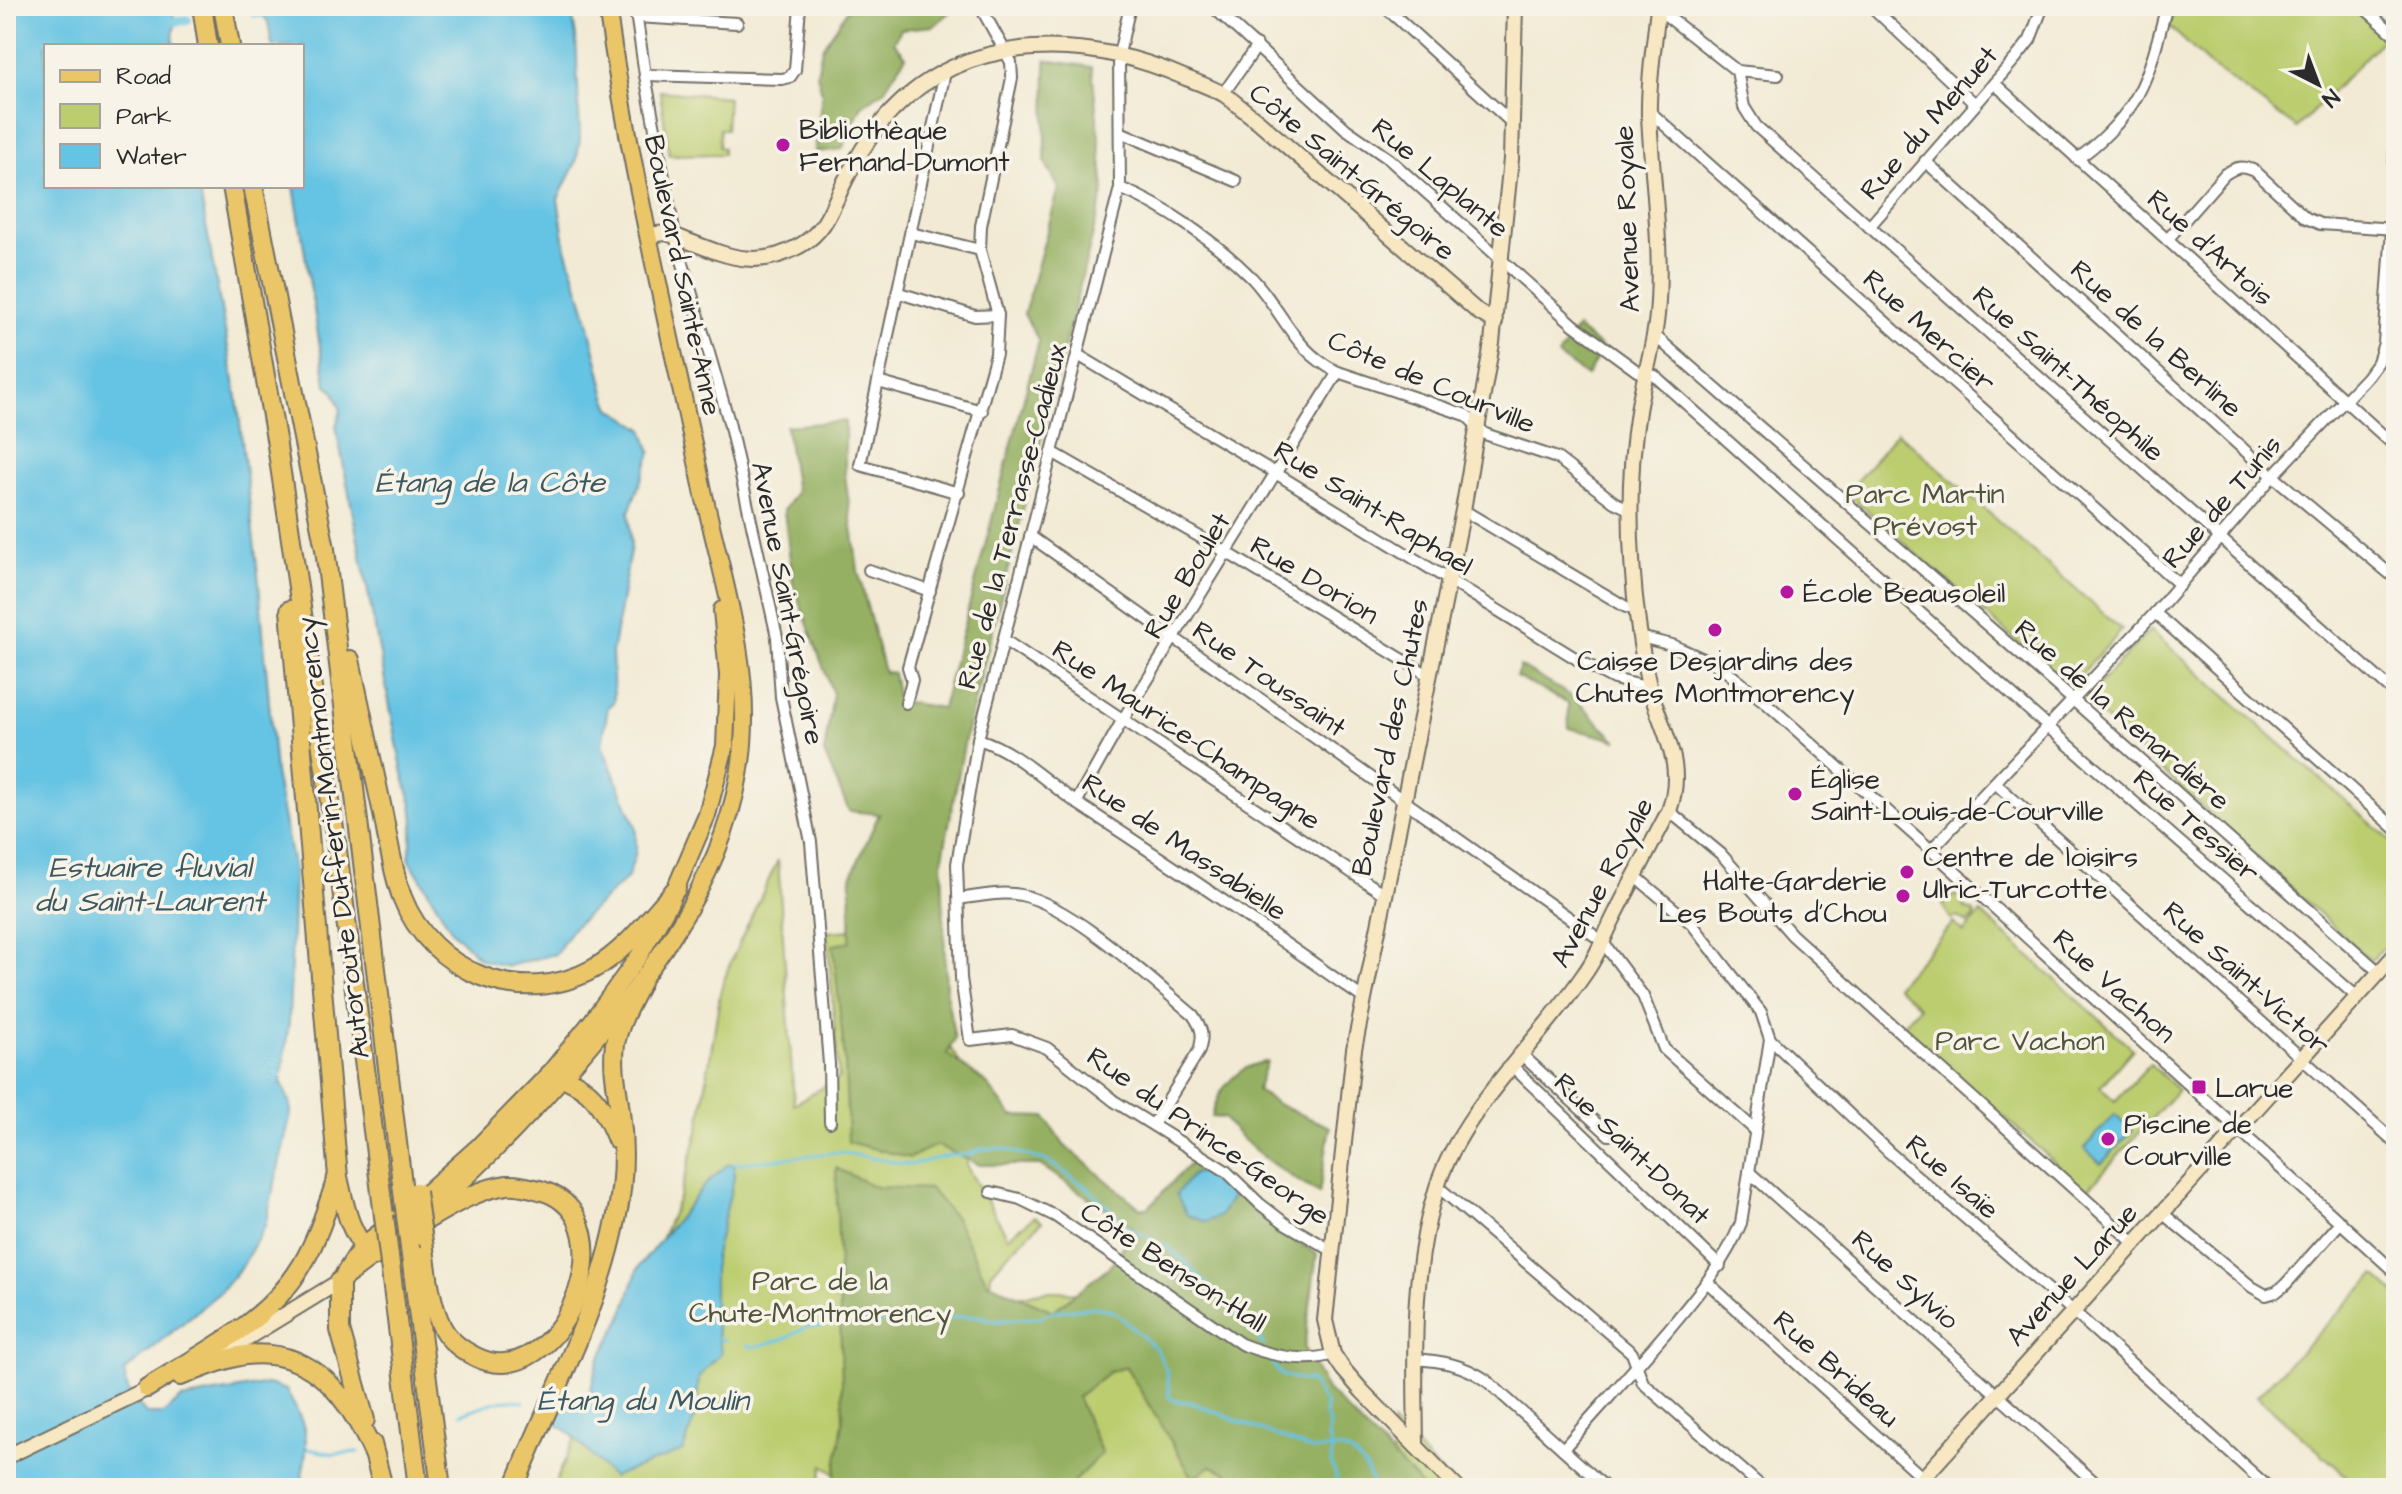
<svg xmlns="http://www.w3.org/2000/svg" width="2402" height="1494" viewBox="0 0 2402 1494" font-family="'Architects Daughter',sans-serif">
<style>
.green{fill:#bccd70;stroke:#747c4e;stroke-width:2}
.forest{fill:#95b062;stroke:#606e46;stroke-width:2}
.water{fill:#65c3e3;stroke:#487787;stroke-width:2}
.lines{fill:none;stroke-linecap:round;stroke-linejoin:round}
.stream{stroke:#65c3e3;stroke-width:3}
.canal{stroke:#65c3e3;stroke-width:10}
.street-casing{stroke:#716e66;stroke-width:14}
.secondary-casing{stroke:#716e66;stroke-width:18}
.primary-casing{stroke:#716e66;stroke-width:20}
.highway-casing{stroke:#716e66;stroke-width:22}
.street{stroke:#fff;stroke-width:10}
.secondary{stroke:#f7e8c3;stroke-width:14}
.primary{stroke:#ebc669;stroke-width:16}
.highway{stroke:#ebc669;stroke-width:18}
.highway-bridge-casing{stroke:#716e66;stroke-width:22;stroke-linecap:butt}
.highway-bridge{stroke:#ebc669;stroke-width:18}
.poi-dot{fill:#b5179e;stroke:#f7f3e8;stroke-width:3}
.labels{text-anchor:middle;stroke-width:7;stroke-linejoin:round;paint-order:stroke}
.street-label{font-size:28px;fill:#2b2b2b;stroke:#f7f3e8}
.poi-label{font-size:28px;fill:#2b2b2b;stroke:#f7f3e8;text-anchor:start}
.park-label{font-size:28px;fill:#4f543c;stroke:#f7f3e8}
.water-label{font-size:30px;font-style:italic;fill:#3c5962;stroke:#f7f3e8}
</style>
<rect width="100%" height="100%" fill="#f7f3e8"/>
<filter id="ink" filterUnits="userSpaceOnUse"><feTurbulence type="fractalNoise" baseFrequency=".0125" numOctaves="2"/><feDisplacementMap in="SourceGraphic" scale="16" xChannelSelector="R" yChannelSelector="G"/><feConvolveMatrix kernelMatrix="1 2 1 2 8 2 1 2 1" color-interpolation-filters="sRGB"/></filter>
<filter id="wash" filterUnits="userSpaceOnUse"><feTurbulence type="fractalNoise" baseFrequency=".006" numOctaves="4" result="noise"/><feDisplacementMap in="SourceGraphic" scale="32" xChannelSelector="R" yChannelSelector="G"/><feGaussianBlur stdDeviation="1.8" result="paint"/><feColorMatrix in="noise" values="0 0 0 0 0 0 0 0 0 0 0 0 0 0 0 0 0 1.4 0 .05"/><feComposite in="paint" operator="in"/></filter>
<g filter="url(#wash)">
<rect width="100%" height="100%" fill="#f2ead4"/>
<g class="green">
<polygon points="2175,6 2353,6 2386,36 2297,128 2211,66 2169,26"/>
<polygon points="660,91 728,97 726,129 720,129 719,147 723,148 723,154 669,155"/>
<polygon points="1897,432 2122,630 2069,687 1847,493"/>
<polygon points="2150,630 2396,845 2396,934 2371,961 2084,700"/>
<path d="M778,860L794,1104L839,1078L827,932L865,929V918L944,928L940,971L942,1034L962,1066L967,1167L1008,1237L1035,1216L1042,1222L1007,1255L991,1274L988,1307C1018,1298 1047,1284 1079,1295L1326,1488H860L842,1480L823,1465L819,1488H553L679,1198L699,1128L721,989L731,961Z"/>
<polygon points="1954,895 1961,898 1965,908 1974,912 1975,917 1968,923 1957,917 1951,919 1942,905"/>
<polygon points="1981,913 2133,1049 2100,1087 2115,1101 2150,1064 2178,1090 2086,1191 1903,1025 1919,1007 1896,986 1953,923 1964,932"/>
<polygon points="2375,1275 2396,1294 2396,1488 2360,1488 2257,1396"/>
<polygon points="1392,1423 1457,1488 1385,1488 1393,1449"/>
</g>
<g class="forest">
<polygon points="872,6 949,6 951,11 934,26 901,29 894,42 906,56 884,90 861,107 842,149 815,152 822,93 817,74 822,48 849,8 871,10"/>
<polygon points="1046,60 1092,67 1104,190 965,739 942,862 946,992 955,1039 947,1054 986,1083 1012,1116 1045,1117 1064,1145 1140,1208 1148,1208 1194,1159 1293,1239 1317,1254 1304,1348 1327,1390 1424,1488 1255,1488 1252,1484 1211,1466 1193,1478 1126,1367 1109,1372 1077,1397 1102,1453 1075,1480 1072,1488 833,1488 843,1421 836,1168 876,1187 930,1189 956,1219 987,1282 1053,1311 1110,1266 1135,1229 1040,1165 980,1165 936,1145 910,1158 848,1142 845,1063 833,945 850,942 851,877 879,814 849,811 824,753 833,694 793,584 784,510 796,492 786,426 845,421 845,475 858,571 884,672 893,673 898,701 942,708 1039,341 1024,314 1059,188 1045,162"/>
<polygon points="1577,328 1602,348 1587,376 1558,356"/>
<polygon points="1520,666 1573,697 1616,740 1569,728 1568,703 1516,677"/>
<path d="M1267,1062L1257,1090L1277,1104L1330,1127L1319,1194C1285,1173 1249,1151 1224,1118L1212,1117C1216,1090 1239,1064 1267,1062Z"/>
</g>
<g class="water">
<path d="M6,6H169C182,25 170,28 174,46H46V186H199L237,398L259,583L275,773L294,872L289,1022L281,1082L290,1103L291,1113L265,1226L242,1266L220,1292L124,1372L128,1391L146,1414H163L181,1399L268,1384L286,1390C305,1424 311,1437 302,1475L308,1488H6Z"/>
<polygon points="262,6 571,6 576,36 580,139 576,162 558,199 565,245 585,309 606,397 611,408 643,429 651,453 629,512 631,546 612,653 614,701 608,707 602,745 636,827 636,851 628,877 572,929 556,954 508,966 493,963 480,959 452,931 409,859 414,820 412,804 403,774 336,426 341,410 334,392 326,384 294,186 302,186 302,46 272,46 268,21 265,19"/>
<polygon points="2115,1115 2132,1131 2101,1164 2084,1148"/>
<polygon points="734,1164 734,1178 714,1259 714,1314 721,1353 699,1377 696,1413 683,1451 612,1477 570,1433 555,1423 563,1406 585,1411 598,1362 622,1317 638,1268 704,1186 727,1165"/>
<polygon points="1205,1171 1220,1182 1232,1196 1220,1216 1206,1222 1187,1215 1176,1194 1193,1174"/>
</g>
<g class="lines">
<g class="stream">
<polyline points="734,1164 839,1152 910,1165 952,1155 968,1155 982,1149 1001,1148 1047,1161 1087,1187 1127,1226 1167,1247 1185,1261 1264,1345"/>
<polyline points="719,1339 725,1340"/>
<path d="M747,1345L754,1347L784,1339L808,1326L820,1327L836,1321L885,1322L977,1316L996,1321L1040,1317L1053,1311L1097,1307L1115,1312L1157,1350L1167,1372L1169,1397L1175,1401L1190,1402L1309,1449C1319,1452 1326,1448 1336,1448C1353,1449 1368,1467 1372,1484L1383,1488"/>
<polyline points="1271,1362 1281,1375 1311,1382 1308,1379"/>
<polyline points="1311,1382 1326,1404 1325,1416 1329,1421 1328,1436 1332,1448 1331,1464 1336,1475 1336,1488"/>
<path d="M461,1414C482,1407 503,1395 524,1402"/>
<polyline points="308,1449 334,1454 358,1452"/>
</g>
<g class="canal">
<polyline points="255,13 262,13"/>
<polyline points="177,21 187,20"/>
</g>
</g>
</g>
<g filter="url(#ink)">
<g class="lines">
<g class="street-casing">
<g id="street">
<polyline points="635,6 645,75 675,236 729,422 777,637 781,697 811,842 829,1064 830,1122"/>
<polyline points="1130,6 1119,54 1120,188 978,739 957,864 961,978 970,1040 1012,1035 1047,1048 1114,1101 1226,1171 1260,1204 1286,1224 1331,1250"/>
<polyline points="1212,6 1346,129 1389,159 1574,325 1637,371 1655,376 2047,726 2356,996"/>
<polyline points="1384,6 1512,123"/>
<polyline points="1871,6 1975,104"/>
<polyline points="2362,6 2396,36"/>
<polyline points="1658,9 1737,71 1744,107 1756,126 2396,694"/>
<polyline points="636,17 737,23"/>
<polyline points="1737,71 1778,75"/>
<polyline points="945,72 860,465 959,493"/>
<polyline points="645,75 782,79 790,77 795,70 800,6"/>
<polyline points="1994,83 2396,447"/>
<polyline points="1223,94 1257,46"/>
<polyline points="1649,111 2180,585"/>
<polyline points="1120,132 1236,181"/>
<path d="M2077,159C2098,145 2121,122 2134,101C2151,74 2158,36 2167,6"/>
<polyline points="1925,161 2273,476 2396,579"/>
<path d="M1120,188C1165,206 1217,243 1252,278C1283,311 1294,352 1338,372L1466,415L1485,434L1557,458L1614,502L1631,510"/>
<polyline points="1869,227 2016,58 2030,40 2043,6"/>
<polyline points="911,233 980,250"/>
<path d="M2167,240L2225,174C2236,167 2242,165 2255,171L2306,218L2320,224L2396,229"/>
<polyline points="899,293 975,316 998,315"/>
<polyline points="1654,335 2073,700 2379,972"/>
<polyline points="1078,355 1277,474 1580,661 1614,679 1650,688"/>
<polyline points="878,382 982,411"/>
<polyline points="1052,452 1226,552 1428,675"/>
<polyline points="1463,510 1626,607 1637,610"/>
<polyline points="1030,536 1602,941 1643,996 1664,1049 1754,1129"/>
<polyline points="869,570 930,591"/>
<polyline points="2155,613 2396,829"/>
<polyline points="1640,637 1672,645 1721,667 1765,702 1931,850 2396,1273"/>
<polyline points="1004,640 1384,894"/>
<polyline points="906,703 912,680 908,667 996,354 998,315 980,250 981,226 1012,78 1011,62 980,6"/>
<path d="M978,739C1017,751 1046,783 1080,805C1175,867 1270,932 1363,998"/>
<polyline points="1995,783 2396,1143"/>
<polyline points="1076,803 1122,721 1338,372"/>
<polyline points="1669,811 1721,854 1792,935 2134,1243"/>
<polyline points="1931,850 2155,613 2273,476 2367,377 2378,362 2384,343 2392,229 2396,118"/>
<polyline points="1635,876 1692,924 1761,1012 1770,1039 1890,1153 2073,1311 2269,1488"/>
<path d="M959,899C979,896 1001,891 1021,895C1073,906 1151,980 1193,1015C1202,1028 1204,1035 1199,1051L1153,1125"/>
<polyline points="1522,1055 1609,1135"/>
<polyline points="1512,1066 1720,1266"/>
<polyline points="1749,1172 2101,1488"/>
<polyline points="1437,1186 1632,1353 1643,1383 1763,1488"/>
<path d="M991,1192L1020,1199L1055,1216L1241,1344C1269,1355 1304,1364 1333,1354"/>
<polyline points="2161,1212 2252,1287 2266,1295 2276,1292 2285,1285 2341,1222"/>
<polyline points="1708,1283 1934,1488"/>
<path d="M1414,1359C1442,1361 1462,1364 1486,1380L1606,1488"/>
<path d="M1563,1449C1598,1409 1634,1370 1669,1329C1697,1295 1724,1264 1741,1223L1770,1039"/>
</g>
</g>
<g class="secondary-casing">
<g id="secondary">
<path d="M649,235L666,233L675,236C721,253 754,273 801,245C827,230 832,206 845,181C857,157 873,130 892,111C970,29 1091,36 1186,78C1199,83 1213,88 1225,95C1236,103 1247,113 1258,121L1478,312L1495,322"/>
<polyline points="216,1357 340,1281"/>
<path d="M1416,1446C1415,1360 1410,1271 1437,1187C1463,1107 1539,1042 1585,973C1597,957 1604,937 1613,919C1631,883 1650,847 1669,811C1686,763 1663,734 1650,689C1644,668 1641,645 1638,623C1629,553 1627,480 1638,411C1643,379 1654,348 1657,315C1663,248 1652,182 1649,115C1648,79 1655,42 1658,6"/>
<polyline points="6,1457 157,1384"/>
<polyline points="1457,1488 1362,1391 1343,1369 1333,1354 1325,1320 1354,1049 1463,510 1492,343 1511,159 1515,6"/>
<polyline points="1914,1488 2396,954"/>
</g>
</g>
<g class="primary-casing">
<g id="primary">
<polyline points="344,1274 362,1246 396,1220 478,1147 549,1074 592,1021 639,956 669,904 707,815 725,746 728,675 722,610"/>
<path d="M340,1281C429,1218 508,1142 578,1059C655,969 733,868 743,744C750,659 722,578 704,495C670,333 630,171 607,6"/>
</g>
</g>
<g class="highway-casing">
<g id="highway">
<polyline points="202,6 208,46"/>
<polyline points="223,6 230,46"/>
<polyline points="232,186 276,439 336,842 384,1216"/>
<polyline points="253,186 325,549 404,1200"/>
<path d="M290,610L338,1177C345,1208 349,1234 373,1257"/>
<path d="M350,660C361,710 371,759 382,809C388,838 392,870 402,897C431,972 521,1009 593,969C626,951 650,917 676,889"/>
<path d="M549,1074C589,1082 603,1105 617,1140"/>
<path d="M407,1231C437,1215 473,1189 507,1185C519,1184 532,1188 543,1191C634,1220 558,1398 476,1357C462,1350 447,1339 441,1325C428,1297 427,1265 422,1235"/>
<polyline points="410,1248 441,1488"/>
<polyline points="390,1264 418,1488"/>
<polyline points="340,1281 340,1330 365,1420"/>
<path d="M180,1376C201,1369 223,1358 245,1355C315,1347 350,1400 375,1456"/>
<path d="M147,1388C202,1353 268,1323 302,1265C318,1238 327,1208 337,1178"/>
<polyline points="372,1444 383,1488"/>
<path d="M514,1488C549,1399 597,1315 616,1220C624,1183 625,1148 620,1111C617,1088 612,1067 615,1044C619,1022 631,1002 641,982"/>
</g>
</g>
<use href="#street" class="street"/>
<use href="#secondary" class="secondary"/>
<use href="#primary" class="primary"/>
<use href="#highway" class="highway"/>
<g class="highway-bridge-casing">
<g id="highway-bridge">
<polyline points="416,1192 422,1235"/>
<polyline points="404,1200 410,1248"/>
<polyline points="384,1216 390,1264"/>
</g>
</g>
<use href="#highway-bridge" class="highway-bridge"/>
</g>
</g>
<g class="poi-dot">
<circle cx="783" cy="145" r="8"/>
<circle cx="1787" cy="592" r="8"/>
<circle cx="1715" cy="630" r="8"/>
<circle cx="1795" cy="794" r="8"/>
<circle cx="1907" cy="872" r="8"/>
<circle cx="1903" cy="896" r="8"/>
<rect x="2191" y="1079" width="16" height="16" rx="4"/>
<circle cx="2108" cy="1139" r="8"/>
</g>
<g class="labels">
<g class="street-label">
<text transform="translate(1928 122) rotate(-49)" y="10">Rue du Menuet</text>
<text transform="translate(1353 171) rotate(40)" y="10">Côte Saint-Grégoire</text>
<text transform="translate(1441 177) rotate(40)" y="10">Rue Laplante</text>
<text transform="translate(1626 219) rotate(-92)" y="10">Avenue Royale</text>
<text transform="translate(2211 247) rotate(42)" y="10">Rue d'Artois</text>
<text transform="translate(684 275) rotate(78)" y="10">Boulevard Sainte-Anne</text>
<text transform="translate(1930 330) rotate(42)" y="10">Rue Mercier</text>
<text transform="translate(2157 338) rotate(42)" y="10">Rue de la Berline</text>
<text transform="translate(2069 373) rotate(42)" y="10">Rue Saint-Théophile</text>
<text transform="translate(1432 381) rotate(23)" y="10">Côte de Courville</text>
<text transform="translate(2221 501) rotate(-49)" y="10">Rue de Tunis</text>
<text transform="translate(1374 507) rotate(32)" y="10">Rue Saint-Raphael</text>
<text transform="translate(1011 516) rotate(-75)" y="10">Rue de la Terrasse-Cadieux</text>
<text transform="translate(1186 575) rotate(-59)" y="10">Rue Boulet</text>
<text transform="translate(1315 579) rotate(31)" y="10">Rue Dorion</text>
<text transform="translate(789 603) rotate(79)" y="10">Avenue Saint-Grégoire</text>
<text transform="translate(1270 678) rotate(35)" y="10">Rue Toussaint</text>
<text transform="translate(2123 714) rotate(41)" y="10">Rue de la Renardière</text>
<text transform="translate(1187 734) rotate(34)" y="10">Rue Maurice-Champagne</text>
<text transform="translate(1389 737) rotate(-78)" y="10">Boulevard des Chutes</text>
<text transform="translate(2197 825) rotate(41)" y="10">Rue Tessier</text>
<text transform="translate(332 838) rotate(-97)" y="10">Autoroute Dufferin-Montmorency</text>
<text transform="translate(1185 846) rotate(34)" y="10">Rue de Massabielle</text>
<text transform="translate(1601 882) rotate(-62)" y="10">Avenue Royale</text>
<text transform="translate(2247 977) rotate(42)" y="10">Rue Saint-Victor</text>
<text transform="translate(2115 985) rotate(42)" y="10">Rue Vachon</text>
<text transform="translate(1209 1135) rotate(35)" y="10">Rue du Prince-George</text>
<text transform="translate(1633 1148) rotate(44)" y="10">Rue Saint-Donat</text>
<text transform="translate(1953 1176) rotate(41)" y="10">Rue Isaïe</text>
<text transform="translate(1174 1266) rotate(33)" y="10">Côte Benson-Hall</text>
<text transform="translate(2071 1274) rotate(-48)" y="10">Avenue Larue</text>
<text transform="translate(1906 1279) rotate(42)" y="10">Rue Sylvio</text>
<text transform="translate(1837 1368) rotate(42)" y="10">Rue Brideau</text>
</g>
<g class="poi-label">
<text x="799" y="139">Bibliothèque<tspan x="799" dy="32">Fernand-Dumont</tspan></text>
<text x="1803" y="602">École Beausoleil</text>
<text x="1715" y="670" text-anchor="middle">Caisse Desjardins des<tspan x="1715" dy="32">Chutes Montmorency</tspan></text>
<text x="1811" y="788">Église<tspan x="1811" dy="32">Saint-Louis-de-Courville</tspan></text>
<text x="1923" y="866">Centre de loisirs<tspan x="1923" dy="32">Ulric-Turcotte</tspan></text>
<text x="1887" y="890" text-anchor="end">Halte-Garderie<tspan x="1887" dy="32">Les Bouts d'Chou</tspan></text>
<text x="2215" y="1097">Larue</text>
<text x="2124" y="1133">Piscine de<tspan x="2124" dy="32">Courville</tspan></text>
</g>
<g class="park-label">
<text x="1925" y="503">Parc Martin<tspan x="1925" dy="32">Prévost</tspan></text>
<text x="2020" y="1050">Parc Vachon</text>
<text x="820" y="1290">Parc de la<tspan x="820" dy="32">Chute-Montmorency</tspan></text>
</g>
<g class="water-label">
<text x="490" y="492">Étang de la Côte</text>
<text x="150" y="877">Estuaire fluvial<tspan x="150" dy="34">du Saint-Laurent</tspan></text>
<text x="643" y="1410">Étang du Moulin</text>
</g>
</g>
<rect width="2402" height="1494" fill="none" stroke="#f7f3e8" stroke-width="32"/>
<rect x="44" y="44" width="260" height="144" fill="#f7f3e8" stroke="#a5a39c" stroke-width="2"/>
<rect x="60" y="70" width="40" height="12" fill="#ebc669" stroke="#a5a39c" stroke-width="2"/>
<text x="116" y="84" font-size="24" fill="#2b2b2b">Road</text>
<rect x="60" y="104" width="40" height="24" fill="#bccd70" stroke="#a5a39c" stroke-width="2"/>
<text x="116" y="124" font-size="24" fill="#2b2b2b">Park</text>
<rect x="60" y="144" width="40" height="24" fill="#65c3e3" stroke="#a5a39c" stroke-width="2"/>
<text x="116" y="164" font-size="24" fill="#2b2b2b">Water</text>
<g transform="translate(2318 84) rotate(138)" stroke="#f7f3e8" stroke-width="6" paint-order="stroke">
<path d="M0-6L14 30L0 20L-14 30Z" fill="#2b2b2b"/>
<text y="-12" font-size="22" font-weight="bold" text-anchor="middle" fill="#2b2b2b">N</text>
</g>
</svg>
